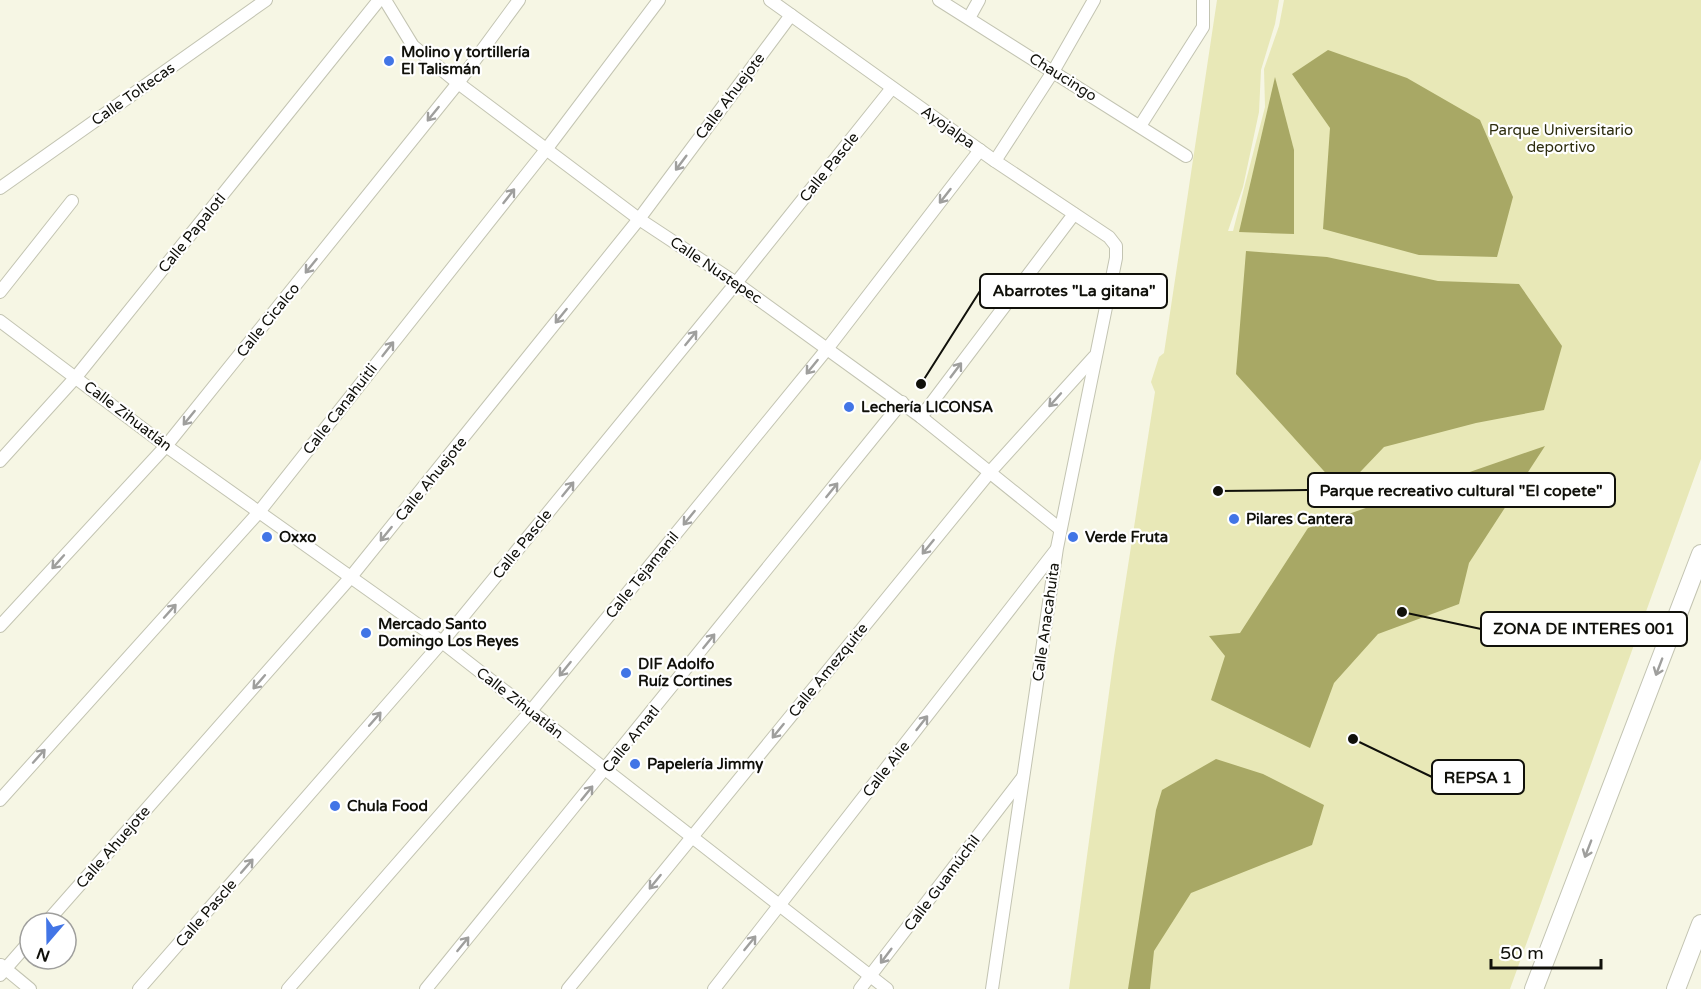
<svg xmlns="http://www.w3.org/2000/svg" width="1701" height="989" viewBox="0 0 1701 989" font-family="'Varela Round',sans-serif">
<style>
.green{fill:#e8e8b7}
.water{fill:#a8a865}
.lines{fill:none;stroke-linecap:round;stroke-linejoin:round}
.minor-casing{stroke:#c3c4b2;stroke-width:14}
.secondary-casing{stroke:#c3c4b2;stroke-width:20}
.minor{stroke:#fff;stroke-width:12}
.secondary{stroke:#fff;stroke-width:18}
.oneway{stroke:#9f9f9d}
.poi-dot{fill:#4275e6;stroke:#fff;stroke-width:2}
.labels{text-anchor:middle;stroke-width:4.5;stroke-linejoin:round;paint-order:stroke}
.poi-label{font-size:15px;font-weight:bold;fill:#10100a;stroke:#fff;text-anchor:start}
.street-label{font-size:15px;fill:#10100a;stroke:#fff}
.park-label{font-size:15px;fill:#2d2d0e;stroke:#fff}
.leader{fill:none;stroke:#10100a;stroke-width:2}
.callout-dot{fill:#10100a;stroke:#fff;stroke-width:2}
.callout{fill:#fff;stroke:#10100a;stroke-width:2}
.callout-label{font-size:16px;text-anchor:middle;font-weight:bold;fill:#10100a}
</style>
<rect width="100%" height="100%" fill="#f6f6e4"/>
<polygon class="green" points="1217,0 1279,0 1275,24 1261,70 1259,112 1243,187 1228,231 1233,231 1265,107 1264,69 1279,26 1284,0 1701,0 1701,459 1510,989 1069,989 1114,656 1155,392 1151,382 1159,357 1164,353"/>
<g class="water">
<polygon points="1328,50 1407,78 1480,120 1513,197 1497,257 1419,255 1323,229 1330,128 1292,74"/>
<polygon points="1275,77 1294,150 1294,234 1239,232"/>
<polygon points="1246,251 1327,257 1438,281 1519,284 1562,346 1544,410 1476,423 1384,447 1342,491 1236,374"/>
<polygon points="1545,446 1469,563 1459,604 1378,634 1334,683 1310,748 1211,700 1225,656 1209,636 1240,633 1308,528"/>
<polygon points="1216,759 1263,774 1324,805 1312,845 1191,893 1154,951 1150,989 1128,989 1156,810 1162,790"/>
</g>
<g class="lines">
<g class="minor-casing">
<g id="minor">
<polyline points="385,0 413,46 458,83 639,219 736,283 921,417 1060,529"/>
<polyline points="770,0 995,161 1109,237 1116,246 1116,258 1057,548 992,989"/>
<polyline points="939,0 1186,156"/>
<polyline points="969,18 979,0"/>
<polyline points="1140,126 1203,27 1203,0"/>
<polyline points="995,161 1054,70 1094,0"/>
<polyline points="0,188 266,0"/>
<polyline points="0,292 72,201"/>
<polyline points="0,321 166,446 442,642 887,989"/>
<polyline points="921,417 1074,214"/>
<polyline points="0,461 76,377 379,0"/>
<polyline points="0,626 166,446 458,83 519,0"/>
<polyline points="0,800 259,512 545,151 659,0"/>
<polyline points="46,923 350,578 639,219 791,15"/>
<polyline points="1,965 30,989"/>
<polyline points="0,975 30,941"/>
<polyline points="139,989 442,642 736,283 892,88"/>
<polyline points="288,989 530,712 827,349 980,150"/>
<polyline points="426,989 902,402"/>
<polyline points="568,989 990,472 1094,357"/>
<polyline points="714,989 1056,550"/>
<polyline points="860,989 1023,777"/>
</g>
</g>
<g class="secondary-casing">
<g id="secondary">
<polyline points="1534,989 1701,554"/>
<polyline points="1676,989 1701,924"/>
</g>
</g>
<use href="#minor" class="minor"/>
<use href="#secondary" class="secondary"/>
</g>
<defs><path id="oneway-shaft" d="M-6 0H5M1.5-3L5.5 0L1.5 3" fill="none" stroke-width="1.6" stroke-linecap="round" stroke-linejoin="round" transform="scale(1.5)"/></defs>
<g class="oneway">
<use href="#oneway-shaft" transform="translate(433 114) rotate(129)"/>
<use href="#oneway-shaft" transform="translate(681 163) rotate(127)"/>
<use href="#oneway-shaft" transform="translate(509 196) rotate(-52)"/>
<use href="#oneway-shaft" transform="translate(945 196) rotate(128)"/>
<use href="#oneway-shaft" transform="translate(311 266) rotate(129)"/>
<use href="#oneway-shaft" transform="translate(561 316) rotate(129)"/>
<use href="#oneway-shaft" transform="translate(691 338) rotate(-51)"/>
<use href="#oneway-shaft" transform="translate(388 349) rotate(-52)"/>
<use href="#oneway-shaft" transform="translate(812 367) rotate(129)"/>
<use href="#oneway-shaft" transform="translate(956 370) rotate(-53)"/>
<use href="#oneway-shaft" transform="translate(1055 400) rotate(132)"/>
<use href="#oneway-shaft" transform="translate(189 418) rotate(129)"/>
<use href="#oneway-shaft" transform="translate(568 489) rotate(-51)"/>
<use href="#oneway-shaft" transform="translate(832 490) rotate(-51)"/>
<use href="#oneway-shaft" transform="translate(689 518) rotate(129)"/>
<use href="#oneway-shaft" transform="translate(386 534) rotate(129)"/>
<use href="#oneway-shaft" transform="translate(928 547) rotate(129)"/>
<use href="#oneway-shaft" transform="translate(58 562) rotate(132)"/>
<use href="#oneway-shaft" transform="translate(170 611) rotate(-48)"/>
<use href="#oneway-shaft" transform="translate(709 641) rotate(-51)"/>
<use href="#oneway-shaft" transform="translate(1659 667) rotate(111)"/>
<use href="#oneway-shaft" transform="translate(565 669) rotate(129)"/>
<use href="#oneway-shaft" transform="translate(259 682) rotate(131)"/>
<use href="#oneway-shaft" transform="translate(375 719) rotate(-49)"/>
<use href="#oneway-shaft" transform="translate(922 723) rotate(-52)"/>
<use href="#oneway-shaft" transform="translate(778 731) rotate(129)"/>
<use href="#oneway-shaft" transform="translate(39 756) rotate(-48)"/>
<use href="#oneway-shaft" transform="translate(587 793) rotate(-51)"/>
<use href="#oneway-shaft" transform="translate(1588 849) rotate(111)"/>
<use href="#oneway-shaft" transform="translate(247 866) rotate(-49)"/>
<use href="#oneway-shaft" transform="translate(655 882) rotate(129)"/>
<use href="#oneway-shaft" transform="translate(750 943) rotate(-51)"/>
<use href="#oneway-shaft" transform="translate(463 944) rotate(-51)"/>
<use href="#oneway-shaft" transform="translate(886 956) rotate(127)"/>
</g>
<g class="poi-dot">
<circle cx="389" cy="61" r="6"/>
<circle cx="849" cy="407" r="6"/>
<circle cx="1234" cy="519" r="6"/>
<circle cx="267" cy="537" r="6"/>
<circle cx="1073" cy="537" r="6"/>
<circle cx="366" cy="633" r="6"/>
<circle cx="626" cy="673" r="6"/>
<circle cx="635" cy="764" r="6"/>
<circle cx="335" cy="806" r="6"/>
</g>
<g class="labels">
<g class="poi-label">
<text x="401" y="57">Molino y tortillería<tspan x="401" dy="17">El Talismán</tspan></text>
<text x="861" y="412">Lechería LICONSA</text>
<text x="1246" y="524">Pilares Cantera</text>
<text x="279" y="542">Oxxo</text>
<text x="1085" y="542">Verde Fruta</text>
<text x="378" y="629">Mercado Santo<tspan x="378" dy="17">Domingo Los Reyes</tspan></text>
<text x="638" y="669">DIF Adolfo<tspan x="638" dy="17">Ruíz Cortines</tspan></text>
<text x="647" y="769">Papelería Jimmy</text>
<text x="347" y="811">Chula Food</text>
</g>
<g class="street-label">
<text transform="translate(1063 77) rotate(32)" y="5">Chaucingo</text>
<text transform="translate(133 94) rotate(-35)" y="5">Calle Toltecas</text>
<text transform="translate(730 96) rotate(-53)" y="5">Calle Ahuejote</text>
<text transform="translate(948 127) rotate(35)" y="5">Ayojalpa</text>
<text transform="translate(829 167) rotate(-51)" y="5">Calle Pascle</text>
<text transform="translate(192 233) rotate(-51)" y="5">Calle Papalotl</text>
<text transform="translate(716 270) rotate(34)" y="5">Calle Nustepec</text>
<text transform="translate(268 320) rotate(-51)" y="5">Calle Cicalco</text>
<text transform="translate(340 409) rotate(-52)" y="5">Calle Canahuitli</text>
<text transform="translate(128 416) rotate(37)" y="5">Calle Zihuatlán</text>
<text transform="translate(431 479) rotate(-51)" y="5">Calle Ahuejote</text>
<text transform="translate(522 544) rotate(-51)" y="5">Calle Pascle</text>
<text transform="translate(642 575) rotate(-51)" y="5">Calle Tejamanil</text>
<text transform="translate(1046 622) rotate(-82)" y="5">Calle Anacahuita</text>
<text transform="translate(828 670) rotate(-51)" y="5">Calle Amezquite</text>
<text transform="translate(520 703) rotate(38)" y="5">Calle Zihuatlán</text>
<text transform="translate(631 739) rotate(-51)" y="5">Calle Amatl</text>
<text transform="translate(886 769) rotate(-52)" y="5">Calle Aile</text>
<text transform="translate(113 847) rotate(-49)" y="5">Calle Ahuejote</text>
<text transform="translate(942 883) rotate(-53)" y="5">Calle Guamúchil</text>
<text transform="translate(206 913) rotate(-49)" y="5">Calle Pascle</text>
</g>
<g class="park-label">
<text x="1561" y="135">Parque Universitario<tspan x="1561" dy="17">deportivo</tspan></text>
</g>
</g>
<path class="leader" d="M921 384L980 291M1218 491L1308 490M1402 612L1481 629M1353 739L1432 777"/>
<g class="callout-dot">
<circle cx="921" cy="384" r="6"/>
<circle cx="1218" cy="491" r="6"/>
<circle cx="1402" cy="612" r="6"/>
<circle cx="1353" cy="739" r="6"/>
</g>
<g class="callout">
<rect x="980" y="274" width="187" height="34" rx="6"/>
<rect x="1308" y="473" width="307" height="34" rx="6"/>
<rect x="1481" y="612" width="206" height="34" rx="6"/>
<rect x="1432" y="760" width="92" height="34" rx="6"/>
</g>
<g class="callout-label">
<text x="1074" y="296">Abarrotes "La gitana"</text>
<text x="1461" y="496">Parque recreativo cultural "El copete"</text>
<text x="1584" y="634">ZONA DE INTERES 001</text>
<text x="1478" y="783">REPSA 1</text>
</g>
<g transform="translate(48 941) rotate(200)"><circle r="28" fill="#ffffff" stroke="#9f9f9d" stroke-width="1.5"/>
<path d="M0-4.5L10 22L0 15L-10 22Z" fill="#4275e6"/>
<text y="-9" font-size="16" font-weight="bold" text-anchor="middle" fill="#10100a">N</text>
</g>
<path d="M1491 959v9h110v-9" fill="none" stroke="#10100a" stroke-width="3"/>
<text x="1500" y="959" font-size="18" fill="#10100a" stroke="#ffffff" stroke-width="4.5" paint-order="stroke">50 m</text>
</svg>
